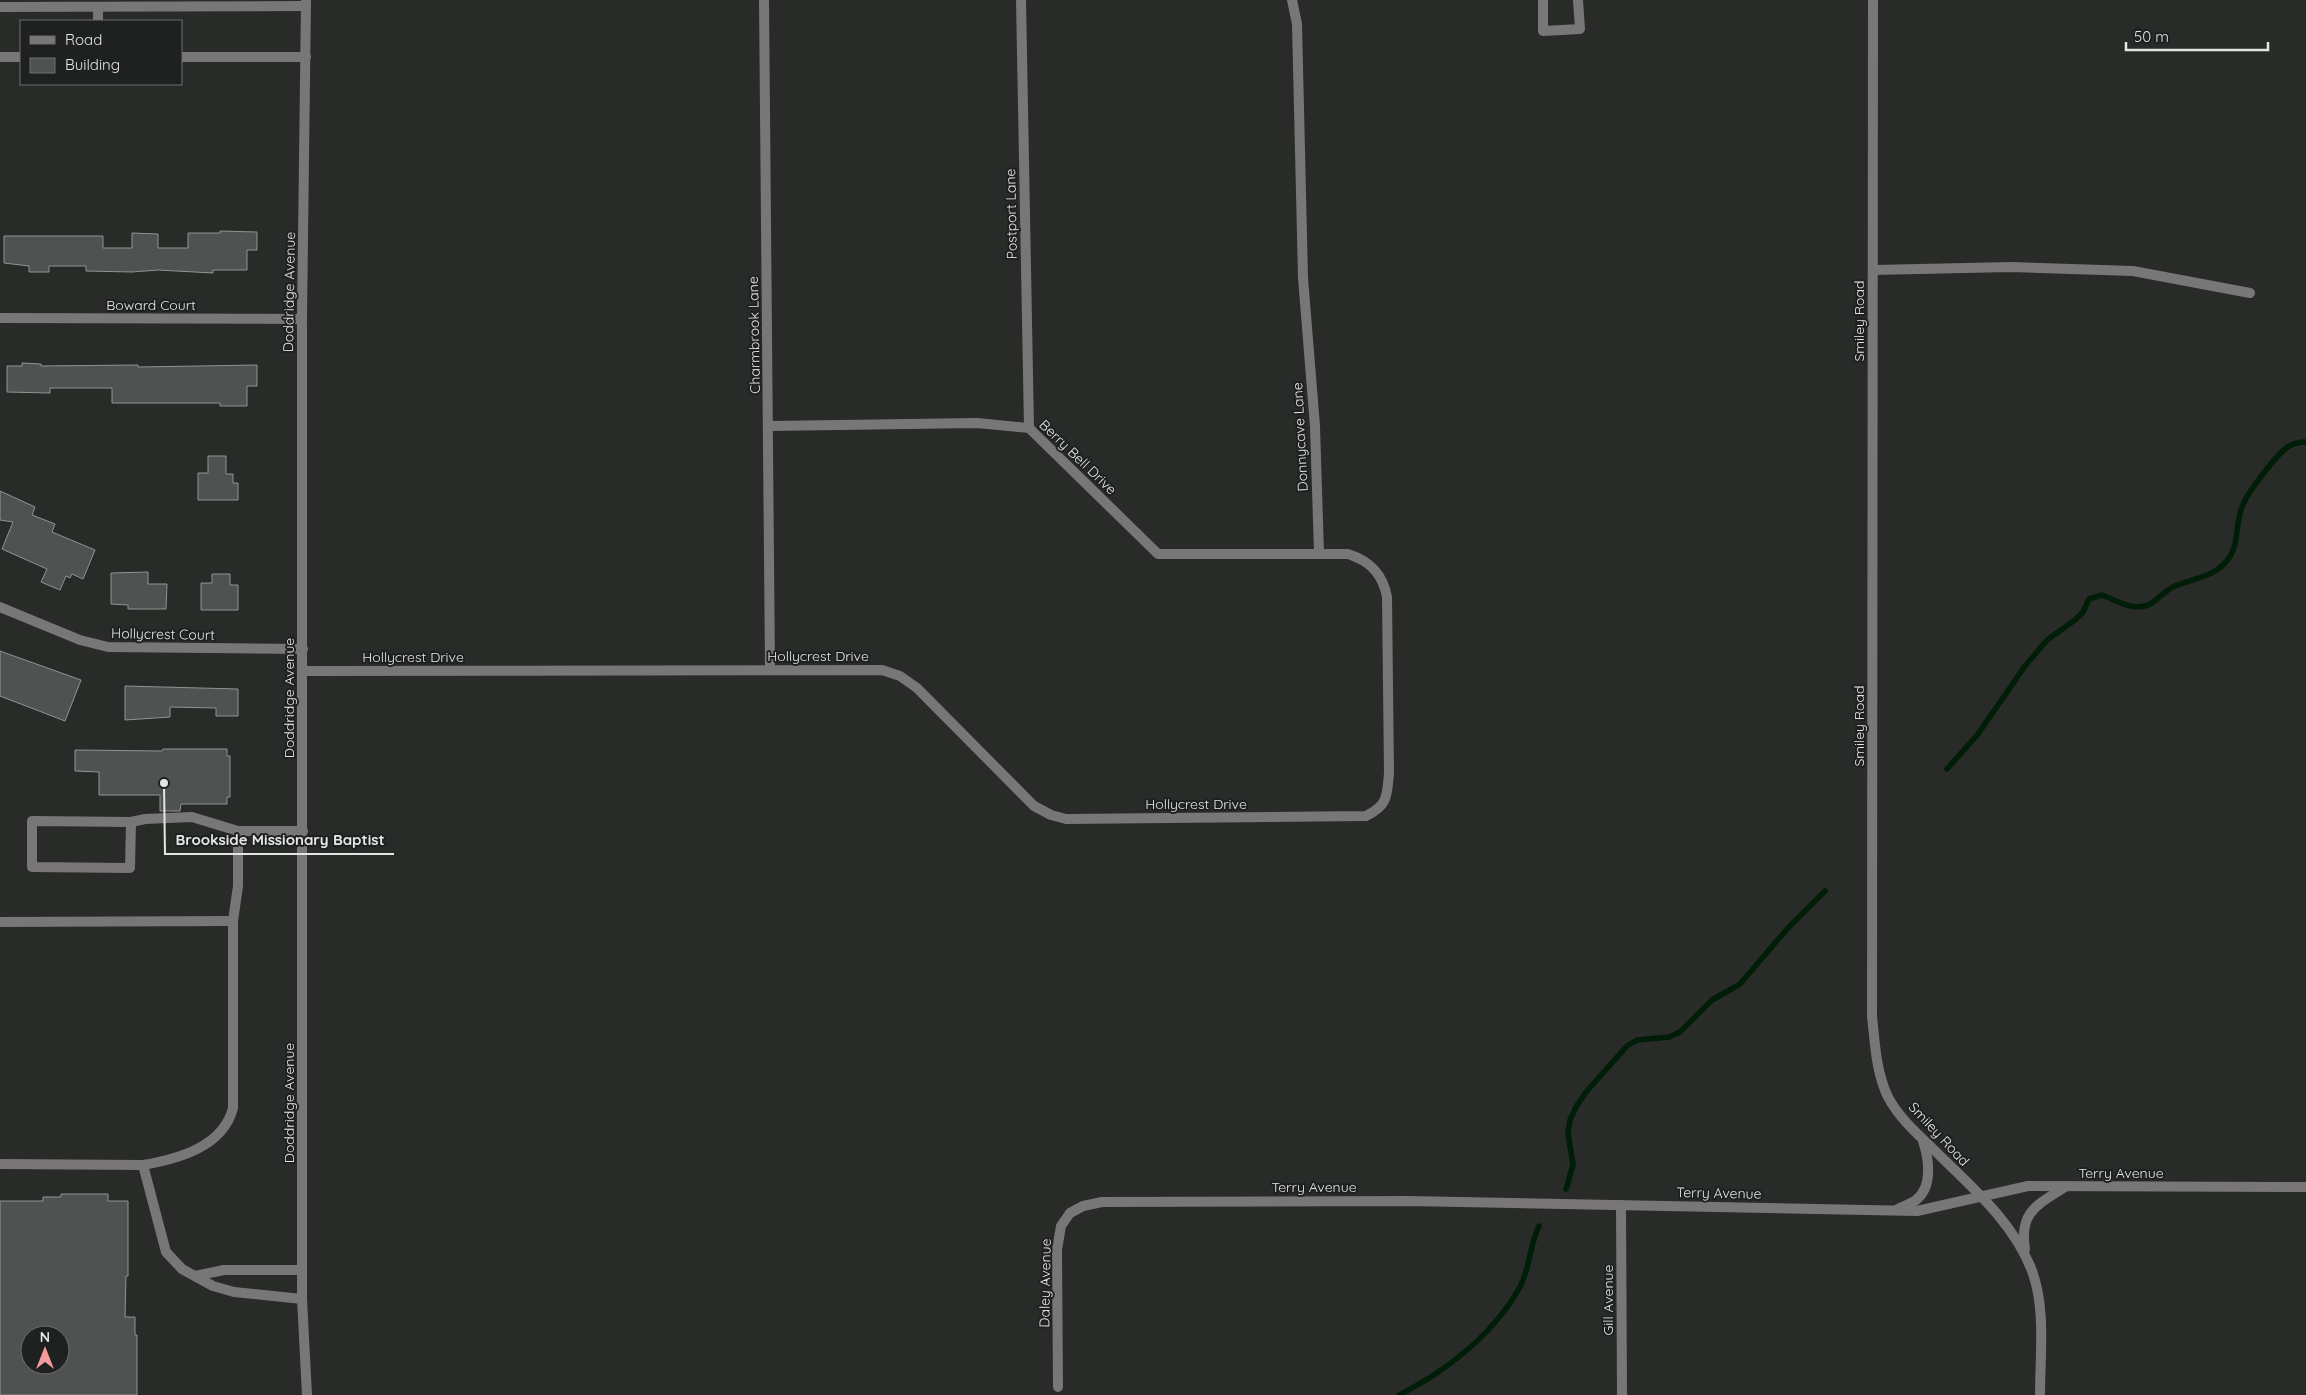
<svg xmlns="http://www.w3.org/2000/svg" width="2306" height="1395" viewBox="0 0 2306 1395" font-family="Quicksand,sans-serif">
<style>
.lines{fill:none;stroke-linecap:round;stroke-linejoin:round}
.stream{stroke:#001d07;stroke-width:5.5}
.building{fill:#4f5250;stroke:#919491;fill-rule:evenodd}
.lane{stroke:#787676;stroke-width:10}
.street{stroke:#787676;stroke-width:10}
.labels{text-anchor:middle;stroke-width:4;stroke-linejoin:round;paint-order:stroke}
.street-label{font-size:14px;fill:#e4e6e4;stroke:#1e211f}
.leader{fill:none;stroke:#e4e6e4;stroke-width:2}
.callout-dot{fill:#e4e6e4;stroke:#1e211f;stroke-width:2}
.callout-label{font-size:15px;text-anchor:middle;font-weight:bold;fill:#e4e6e4;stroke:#1e211f;stroke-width:4;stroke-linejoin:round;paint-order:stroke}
</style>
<rect width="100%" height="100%" fill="#282b28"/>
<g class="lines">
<g class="stream">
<path d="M1947,769L1978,734L2025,666L2047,640L2075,620L2083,612L2089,599L2102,595C2118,601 2134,613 2152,603C2159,598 2165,591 2173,587C2190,579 2210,578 2224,564C2241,547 2234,527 2242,507C2247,493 2274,458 2285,449C2291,444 2299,442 2306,442"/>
<polyline points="1566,1189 1573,1165 1568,1133 1570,1120 1576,1107 1586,1092 1627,1046 1637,1040 1669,1037 1680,1032 1712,1000 1740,984 1788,928 1825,891"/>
<path d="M1399,1395C1447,1371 1495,1333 1521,1285C1530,1266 1530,1244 1539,1226"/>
</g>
</g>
<g class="building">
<polygon points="220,231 257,232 257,250 247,250 247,270 213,270 213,273 158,270 132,272 86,271 86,266 49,266 49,272 29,272 29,266 4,263 4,236 103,236 103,248 132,248 132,233 158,234 158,248 188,248 188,233 220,233"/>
<polygon points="22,363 41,364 41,366 138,365 138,367 257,365 257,386 247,386 247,406 220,406 220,403 112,403 112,388 50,388 50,393 7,392 7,366 22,366"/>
<polygon points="208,456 226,456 226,474 233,474 233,483 238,483 238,500 198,500 198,473 208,473"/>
<polygon points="0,491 35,507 32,515 55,524 52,532 95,550 83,579 72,574 70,578 66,576 60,590 41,582 47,569 2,549 13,522 0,520"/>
<polygon points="148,572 148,584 167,584 166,609 128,609 128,605 111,604 111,573"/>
<polygon points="212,574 230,574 230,585 238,585 238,610 201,610 201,583 212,583"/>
<polygon points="0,651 81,680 65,721 0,696"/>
<polygon points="125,686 238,689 238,716 216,716 216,708 170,707 170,717 125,720"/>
<polygon points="163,749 227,749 227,756 230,756 230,797 227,797 227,804 181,804 180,811 160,811 160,795 99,795 99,772 75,771 75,750 162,751"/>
<path d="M61,1194H108V1201H128V1276H126L125,1317H135V1335H137V1395H0V1201H43V1197H61ZM30,1335H60V1365H30Z"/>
</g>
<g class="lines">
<g class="lane">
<polyline points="1543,0 1543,31 1580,29 1578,0"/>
<polyline points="98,7 98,21"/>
<polyline points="1873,270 2011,267 2133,271 2250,293"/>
<polyline points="131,822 130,868 32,867 32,821 131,822 145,819 192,817 238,831"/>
<polyline points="0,922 233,921"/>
<polyline points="0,1164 143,1165 166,1252 182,1269 213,1286 234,1292 302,1299"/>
<path d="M143,1165C178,1159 223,1147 233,1108V921L238,886V831H303"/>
<polyline points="195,1276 224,1270 302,1270"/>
</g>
<g class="street">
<polyline points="306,0 302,319 302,1299 307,1395"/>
<polyline points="764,0 770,669"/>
<polyline points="1021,0 1029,428"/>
<polyline points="1292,0 1297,24 1303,278 1315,426 1319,553"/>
<path d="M1873,0L1872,1016C1875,1044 1876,1072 1888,1097C1898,1116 1915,1132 1930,1146C1967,1183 2013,1220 2032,1271C2046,1308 2040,1356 2040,1395"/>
<polyline points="0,7 306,6"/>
<polyline points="0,57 21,57"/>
<polyline points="181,57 306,57"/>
<polyline points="0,318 302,319"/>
<polyline points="0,607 80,640 108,647 303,649"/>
<path d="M303,671L882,670L900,676L917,688L1034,806L1051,815L1066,819L1366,816C1388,805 1387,796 1389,773L1387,597C1383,574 1370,561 1348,554H1158L1029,428L977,423L769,426"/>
<polyline points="1621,1205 1622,1395"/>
<path d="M1898,1209C1903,1206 1911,1204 1916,1200C1933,1187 1929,1159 1923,1141"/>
<path d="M2025,1249C2019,1212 2037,1205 2065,1187"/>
<polyline points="1058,1387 1057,1250 1061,1226 1070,1213 1083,1206 1102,1202 1408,1201 1917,1211 2028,1186 2306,1187"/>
</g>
</g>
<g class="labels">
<g class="street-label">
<text transform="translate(1011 214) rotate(-91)" y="5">Postport Lane</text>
<text transform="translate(289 292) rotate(-89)" y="5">Doddridge Avenue</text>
<text x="151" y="310">Boward Court</text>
<text transform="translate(1859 321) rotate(-90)" y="5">Smiley Road</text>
<text transform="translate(754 335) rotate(-91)" y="5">Charmbrook Lane</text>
<text transform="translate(1300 437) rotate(-93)" y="5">Donnycave Lane</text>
<text transform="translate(1078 457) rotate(44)" y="5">Berry Bell Drive</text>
<text transform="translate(163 634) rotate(1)" y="5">Hollycrest Court</text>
<text x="818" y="661">Hollycrest Drive</text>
<text x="413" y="662">Hollycrest Drive</text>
<text transform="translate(289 698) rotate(-90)" y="5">Doddridge Avenue</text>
<text transform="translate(1859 726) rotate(-90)" y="5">Smiley Road</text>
<text x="1196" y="809">Hollycrest Drive</text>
<text transform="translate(289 1103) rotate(-90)" y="5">Doddridge Avenue</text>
<text transform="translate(1939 1134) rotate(47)" y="5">Smiley Road</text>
<text x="2121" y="1178">Terry Avenue</text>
<text x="1314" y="1192">Terry Avenue</text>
<text transform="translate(1719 1193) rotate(1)" y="5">Terry Avenue</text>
<text transform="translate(1045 1283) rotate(-89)" y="5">Daley Avenue</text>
<text transform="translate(1608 1300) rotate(-90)" y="5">Gill Avenue</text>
</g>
</g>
<path class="leader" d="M164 783L165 854H394"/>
<circle class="callout-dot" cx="164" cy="783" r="5"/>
<g class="callout-label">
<text x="280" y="845">Brookside Missionary Baptist</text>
</g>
<rect x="20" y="20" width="162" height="65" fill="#1e211f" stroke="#6d706e"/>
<rect x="30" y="36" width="25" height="8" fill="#787676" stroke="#6d706e"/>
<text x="65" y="45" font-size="15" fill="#e4e6e4">Road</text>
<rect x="30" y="58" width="25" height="15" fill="#4f5250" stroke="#6d706e"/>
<text x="65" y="70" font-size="15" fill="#e4e6e4">Building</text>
<g transform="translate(45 1350)"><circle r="24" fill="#1e211f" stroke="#6d706e"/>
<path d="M0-4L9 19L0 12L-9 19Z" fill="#f49b9f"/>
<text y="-8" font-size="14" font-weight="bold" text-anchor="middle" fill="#e4e6e4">N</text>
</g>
<path d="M2126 42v8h142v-8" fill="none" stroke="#e4e6e4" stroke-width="2.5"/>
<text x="2134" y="42" font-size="15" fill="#e4e6e4" stroke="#1e211f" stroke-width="4" paint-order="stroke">50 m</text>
</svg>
